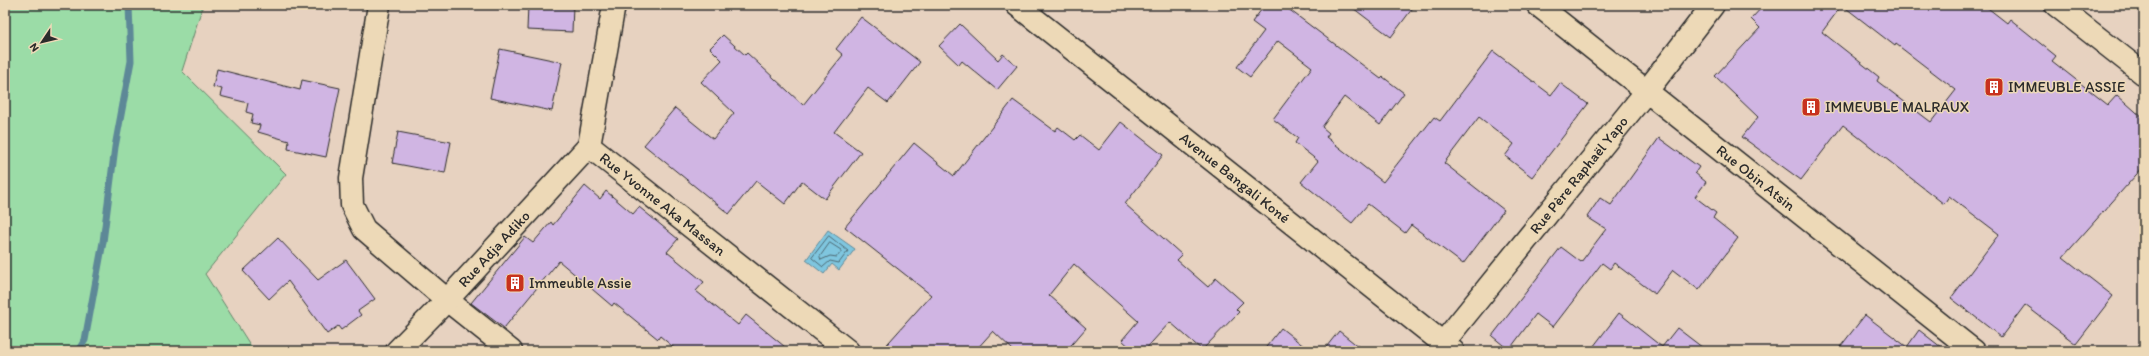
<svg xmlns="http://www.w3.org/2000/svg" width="2149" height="356" viewBox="0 0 2149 356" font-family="Itim,sans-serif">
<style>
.green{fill:#9bdca7;stroke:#638469}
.water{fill:#7fc6df;stroke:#5d8897}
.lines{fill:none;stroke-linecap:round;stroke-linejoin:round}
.shore{stroke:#4d6973;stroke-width:1}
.stream{stroke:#5d8897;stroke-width:7}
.building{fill:#d0b5e3;stroke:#2b2b2b;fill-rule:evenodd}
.minor-casing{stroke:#2b2b2b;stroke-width:25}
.minor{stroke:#edd9b7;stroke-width:22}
.labels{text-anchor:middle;stroke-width:3;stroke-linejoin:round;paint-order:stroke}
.poi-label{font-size:15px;fill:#2b2b2b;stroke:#edd9b7;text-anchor:start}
.street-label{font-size:15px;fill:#2b2b2b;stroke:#edd9b7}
</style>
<rect width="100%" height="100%" fill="#e7d2c0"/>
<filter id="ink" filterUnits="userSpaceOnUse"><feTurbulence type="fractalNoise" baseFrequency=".025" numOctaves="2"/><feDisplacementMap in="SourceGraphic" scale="8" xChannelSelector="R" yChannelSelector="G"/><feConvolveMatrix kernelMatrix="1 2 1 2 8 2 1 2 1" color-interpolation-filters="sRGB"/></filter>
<g filter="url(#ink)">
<polygon class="green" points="5,5 203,5 182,71 286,174 205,274 254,351 5,351"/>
<polygon class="water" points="828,230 855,249 839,270 832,264 824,274 806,260"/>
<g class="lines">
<g class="shore">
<polygon points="829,236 848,251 839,263 830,261 823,267 812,258"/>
<polygon points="830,243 841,250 841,252 837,257 830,256 821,260 820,257"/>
</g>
<polyline class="stream" points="78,351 85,340 103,242 115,147 131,61 129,5"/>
</g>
<g class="building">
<polygon points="528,5 573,5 572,32 527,30"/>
<polygon points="1265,5 1283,5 1381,79 1383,77 1404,93 1380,125 1344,97 1322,127 1329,133 1326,137 1383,182 1434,117 1440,121 1493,51 1551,95 1560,83 1588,104 1532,177 1505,156 1514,144 1479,117 1444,163 1504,210 1463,264 1411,225 1405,233 1368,204 1352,223 1301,182 1318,161 1295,143 1298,138 1273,119 1312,67 1278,41 1250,77 1237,67 1264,31 1252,22"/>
<polygon points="1349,5 1415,5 1391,37"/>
<path d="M1764,5H1984L2007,23L2010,19L2056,56L2052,61L2108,105L2117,95L2144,119V166L2063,257L2113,296L2076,344L2025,305L2001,337L1951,298L1999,234L1949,196L1944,204L1843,125L1801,180L1742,137L1758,117L1715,76L1760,28L1751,19ZM1842,5L1895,46L1896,44L1956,90L1931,122L1877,81L1879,77L1822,32Z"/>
<polygon points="861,17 920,62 888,103 868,88 834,132 861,152 825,199 802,181 785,204 756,181 729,214 644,145 675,108 713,139 734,113 701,82 722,60 710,48 723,35 745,55 747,53 803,105 843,55 836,49"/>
<polygon points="960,24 998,60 1003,54 1017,66 997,90 962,61 959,65 939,46"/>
<polygon points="500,49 562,62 552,111 490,98"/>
<polygon points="217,69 300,90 302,80 340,88 326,157 288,149 289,141 258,132 260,125 251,123 253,114 246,112 248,103 220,96 222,89 213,87"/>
<polygon points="1013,100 1055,131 1058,127 1075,140 1080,135 1099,150 1121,122 1163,155 1125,204 1182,255 1177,260 1208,287 1216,278 1243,302 1236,309 1239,312 1202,350 1170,322 1144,351 1134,351 1122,340 1138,321 1074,264 1049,295 1086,328 1066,351 1014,351 993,331 975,351 881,351 931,295 845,227 914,143 954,176"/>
<polygon points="398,132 451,142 445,173 392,163"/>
<polygon points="1659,138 1699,167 1695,173 1706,182 1695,197 1716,213 1713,218 1738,238 1699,290 1673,270 1655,294 1614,263 1610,269 1602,263 1553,327 1536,314 1509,350 1492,336 1561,247 1581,262 1606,229 1587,217 1600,198 1611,205"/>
<polygon points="585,186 600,199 606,191 633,214 639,207 678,239 667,252 704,282 696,291 738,325 746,315 790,351 678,351 660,336 658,339 614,303 612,306 559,261 504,328 471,303 525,237 533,243 551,222 553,225"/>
<polygon points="278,238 318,280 346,260 375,299 358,311 361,315 341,330 338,326 327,334 288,281 269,299 243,271"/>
<polygon points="1619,313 1662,347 1677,328 1707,351 1590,351"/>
<polygon points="1865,315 1907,347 1919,330 1946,351 1837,351"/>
<polygon points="1281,328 1310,351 1263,351"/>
<polygon points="1339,331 1364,351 1323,351"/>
</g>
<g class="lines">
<g class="minor-casing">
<g id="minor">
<polyline points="379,5 351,178 352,205 364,229 447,300 511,351"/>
<path id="s1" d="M614,5L589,146L848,351"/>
<path id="s2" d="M1017,5L1453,351"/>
<path id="s3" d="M1538,5L1974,351"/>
<polyline points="2056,5 2144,74"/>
<path id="s4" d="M1443,343L1646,92L1713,5"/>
<path id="s5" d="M397,351L447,300L589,146"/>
</g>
</g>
<use href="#minor" class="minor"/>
</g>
</g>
<defs>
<g id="building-square" transform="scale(1)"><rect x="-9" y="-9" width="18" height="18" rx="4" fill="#c8321e" stroke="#edd9b7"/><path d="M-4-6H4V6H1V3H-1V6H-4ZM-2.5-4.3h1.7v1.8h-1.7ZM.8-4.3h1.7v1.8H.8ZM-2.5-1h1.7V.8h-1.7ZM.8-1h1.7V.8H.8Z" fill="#fff"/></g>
</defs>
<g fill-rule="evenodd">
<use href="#building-square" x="1994" y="87"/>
<use href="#building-square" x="1811" y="107"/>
<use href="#building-square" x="515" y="283"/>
</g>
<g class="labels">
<g class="poi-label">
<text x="2008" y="92">IMMEUBLE ASSIE</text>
<text x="1825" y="112">IMMEUBLE MALRAUX</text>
<text x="529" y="288">Immeuble Assie</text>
</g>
<g class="street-label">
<text dy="5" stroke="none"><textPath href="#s4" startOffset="216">Rue Père Raphaël Yapo</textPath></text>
<text dy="5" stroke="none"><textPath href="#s2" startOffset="278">Avenue Bangali Koné</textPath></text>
<text dy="5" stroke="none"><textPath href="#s3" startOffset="278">Rue Obin Atsin</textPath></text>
<text dy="5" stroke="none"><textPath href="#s1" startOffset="237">Rue Yvonne Aka Massan</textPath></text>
<text dy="5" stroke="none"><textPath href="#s5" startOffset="141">Rue Adja Adiko</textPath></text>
</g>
</g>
<rect width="2149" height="356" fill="none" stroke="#edd9b7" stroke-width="20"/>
<rect x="10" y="10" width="2129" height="336" fill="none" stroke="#2b2b2b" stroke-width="1.5" filter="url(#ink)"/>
<g transform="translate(42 42) rotate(235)" stroke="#edd9b7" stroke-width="3" paint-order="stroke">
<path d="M0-3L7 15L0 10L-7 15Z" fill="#2b2b2b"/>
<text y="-6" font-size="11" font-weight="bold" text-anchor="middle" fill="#2b2b2b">N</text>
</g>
</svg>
